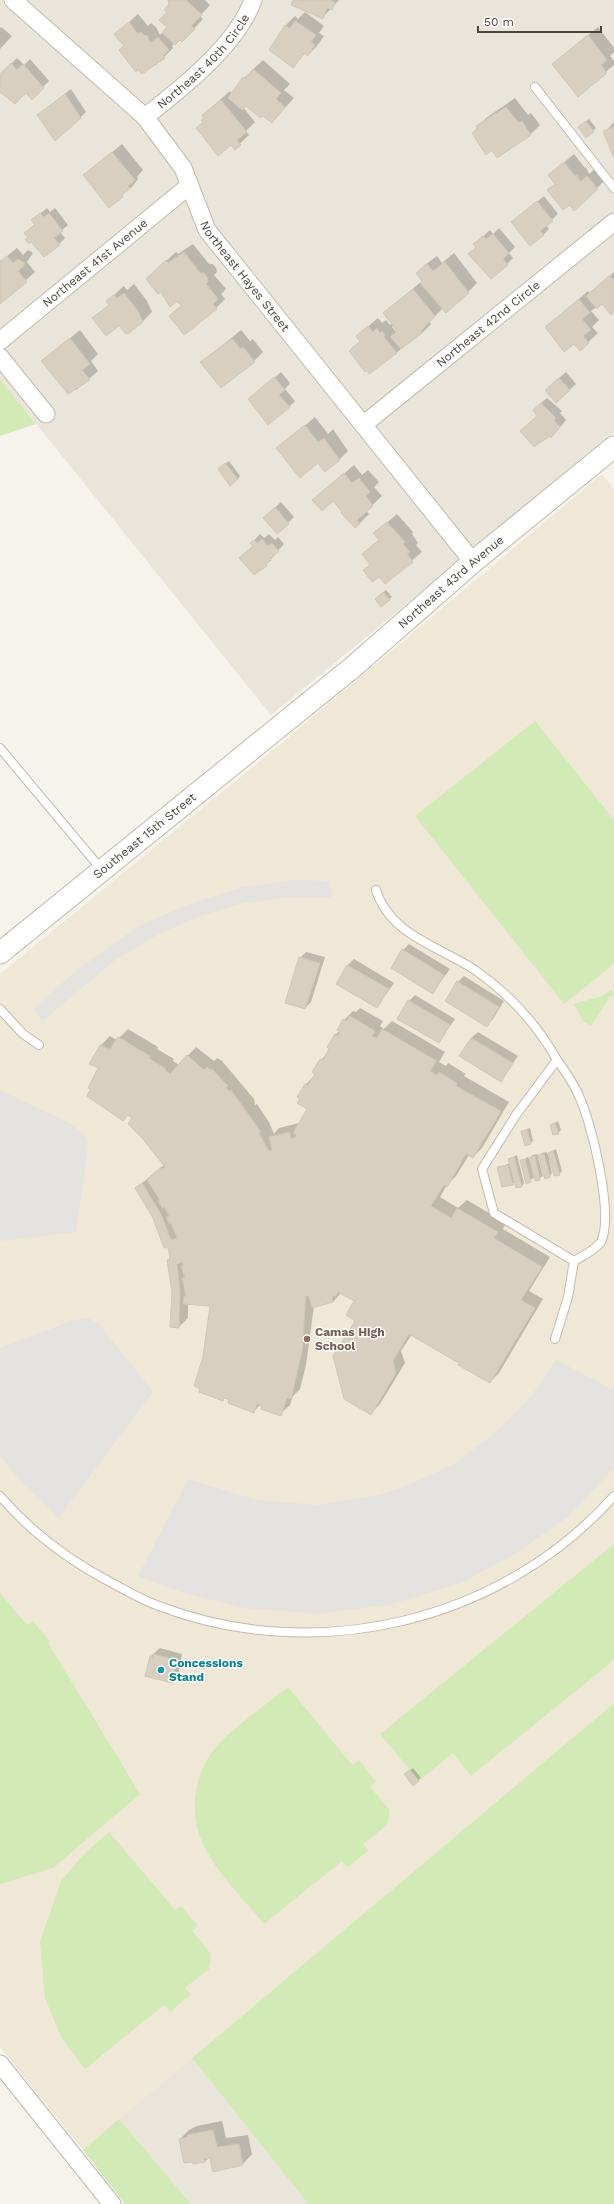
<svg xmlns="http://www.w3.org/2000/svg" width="614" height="2204" viewBox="0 0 614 2204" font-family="'Work Sans',sans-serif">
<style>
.residential{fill:#eae5da}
.education{fill:#efe8d6}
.green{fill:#d2eab5}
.parking{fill:#e5e3e0}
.shadow{fill:#0003;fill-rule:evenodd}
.building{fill:#d8cfc1;stroke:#d3c7b4}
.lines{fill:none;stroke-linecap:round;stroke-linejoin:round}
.service-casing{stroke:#c2bbae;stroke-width:10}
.minor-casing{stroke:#c2bbae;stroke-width:19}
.tertiary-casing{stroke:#c2bbae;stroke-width:23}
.service{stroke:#fff;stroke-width:8}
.minor{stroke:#fff;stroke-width:17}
.tertiary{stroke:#fff;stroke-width:21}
.education-dot{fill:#8d6e63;stroke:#fff;stroke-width:1.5}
.culture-dot{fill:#0f9aa8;stroke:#fff;stroke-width:1.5}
.labels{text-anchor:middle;stroke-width:3;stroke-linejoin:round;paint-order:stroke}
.street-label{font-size:12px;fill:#4b4439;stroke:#fff}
.education-label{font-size:12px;font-weight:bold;fill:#785e54;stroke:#fff;text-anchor:start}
.culture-label{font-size:12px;font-weight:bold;fill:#0d838f;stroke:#fff;text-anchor:start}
</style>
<rect width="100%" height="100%" fill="#f6f3ec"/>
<g class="residential">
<polygon points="0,0 614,0 614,434 271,715 0,379"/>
<polygon points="192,2058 308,2204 191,2204 119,2119"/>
</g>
<polygon class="education" points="602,474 614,489 614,1703 83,2150 0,2047 0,974 283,742"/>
<g class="green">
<polygon points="0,379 36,424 0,436"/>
<polygon points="535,721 614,820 614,964 564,1004 415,816"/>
<polygon points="612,989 614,995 608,1000 591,1026 583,1021 574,1004 602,996"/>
<polygon points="614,1544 614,1660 471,1776 453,1753 419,1781 380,1734"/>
<polygon points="0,1593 27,1625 33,1621 50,1642 48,1643 140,1794 53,1868 0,1884"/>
<path d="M288,1687L352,1765L359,1760L376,1782L370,1787L390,1810L387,1825L363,1844L369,1850L348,1867L342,1861L264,1924C245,1901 220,1876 206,1850C188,1818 192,1775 216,1747C235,1725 265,1706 288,1687Z"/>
<polygon points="614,1703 614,2204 308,2204 192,2058"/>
<polygon points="109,1832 175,1910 181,1906 198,1926 192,1931 211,1954 209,1969 185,1988 191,1994 170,2012 164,2005 85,2069 61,2037 45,1998 40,1942 61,1881 84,1854"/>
<polygon points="119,2119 191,2204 125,2204 83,2150"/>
</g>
<g class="parking">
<polygon points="294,880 330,881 331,898 291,897 244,903 200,916 161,933 115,960 43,1021 33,1009 77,970 140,925 195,902 243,887"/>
<polygon points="0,1090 71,1124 85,1135 88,1147 76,1232 0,1241"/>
<polygon points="88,1318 99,1324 153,1392 59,1518 23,1484 0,1456 0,1348 71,1321"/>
<polygon points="556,1360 614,1390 614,1468 568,1517 510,1557 459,1584 388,1605 315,1614 245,1608 183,1593 138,1576 188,1479 257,1500 317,1505 382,1494 408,1485 454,1464 500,1429 531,1396"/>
</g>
<g class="shadow">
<polygon points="170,0 205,0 210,5 200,16 203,19 191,32 174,44 172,46 173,48 164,57 125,45 116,34 138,14 148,26 151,23 156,27 160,35 168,27"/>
<polygon points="295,0 339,0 323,17"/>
<polygon points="305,12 324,26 319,33 324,36 317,46 308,55 305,53 293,67 286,25 295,16 298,19"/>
<polygon points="1,27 12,36 0,49 0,28"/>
<polygon points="598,27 614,48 614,52 610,56 614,61 614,65 578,95 553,64"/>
<polygon points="17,58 24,65 30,59 49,81 32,98 26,92 0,90 0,75"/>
<polygon points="263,60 290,84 284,90 294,98 272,122 246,105 243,107 255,122 246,131 249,135 235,148 204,121 205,118 203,115 230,91 232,94 244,78"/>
<polygon points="71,89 86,112 80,118 38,116"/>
<polygon points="515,98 528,115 531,113 540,125 531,134 493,149 473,133 486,118"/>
<polygon points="589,119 596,128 586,136 582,125"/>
<polygon points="614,122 614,155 605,132"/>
<polygon points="122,144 143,170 137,177 138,179 132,187 109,206 85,175"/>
<polygon points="574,154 585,168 586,167 589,174 597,167 606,179 597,188 570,204 548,190 556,183 549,175"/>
<polygon points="544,196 558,214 546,225 549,229 543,235 513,222"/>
<polygon points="47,208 50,212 55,208 68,225 60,232 65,238 59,244 27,239 29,237 25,233 35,224 32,220"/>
<polygon points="499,228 515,247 509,253 513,258 507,264 477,247 481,238 490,230 493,234"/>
<polygon points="193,244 209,264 213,264 216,268 217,272 214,275 226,289 221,294 225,299 216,308 183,305 156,270 176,252 178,254"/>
<polygon points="17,248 23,255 28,250 33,253 27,262 35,272 0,303 0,260 1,261"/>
<path d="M454,253L477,283L468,292L443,308L429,322L431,324L422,333L396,353L350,351L361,340L357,336L378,318L382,323L386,320L390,325L392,323L384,313L423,280L417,273L426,264L437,256L442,263ZM394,325L398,330L396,332L392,327Z"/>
<polygon points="614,272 614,311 602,303 591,311 599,320 592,327 598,333 580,350 574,342 546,327 588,291 590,294"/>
<polygon points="134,284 147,301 152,312 143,321 128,332 119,324 94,319 110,304 108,301 117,292 124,286 127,290"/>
<polygon points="80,330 98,354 91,361 98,371 76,390 42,361"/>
<polygon points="241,330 250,341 253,339 263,352 254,361 202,362"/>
<polygon points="281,372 290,383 285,389 295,401 289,407 249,399"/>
<polygon points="566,372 576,384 556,402 552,384"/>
<polygon points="547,398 562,411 560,413 566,420 557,431 538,415 540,404"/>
<polygon points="315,417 328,434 333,429 348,451 339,460 318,462 278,448"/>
<polygon points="229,461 240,476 238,479 222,466"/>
<polygon points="354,465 362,475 368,470 379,482 374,487 382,496 366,511 369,514 356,527 334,500 314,500"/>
<polygon points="281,502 294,517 288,523 270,512"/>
<polygon points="397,514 413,532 412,534 418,543 416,545 422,552 385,583 380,575 364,570 371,564 363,554 380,539 375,533"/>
<polygon points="260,534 264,538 269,534 275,540 278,537 284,544 266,565 252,543"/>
<polygon points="386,590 392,597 389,599 379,596"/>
<polygon points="409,944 450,969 433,992 403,950"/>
<polygon points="306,952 325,957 311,1002 305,1008 300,958"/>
<polygon points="354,959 394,983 377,1007 337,984 348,965"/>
<polygon points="464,976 504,1001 493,1019 487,1025 458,982"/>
<polygon points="415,995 455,1019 439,1042 409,1001"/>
<polygon points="360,1008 383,1021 380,1026 384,1029 392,1021 445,1052 439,1062 446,1066 448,1063 466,1074 464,1076 509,1102 482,1148 473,1157 469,1155 456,1176 447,1185 440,1197 458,1208 467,1200 506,1223 503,1229 550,1257 529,1291 543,1299 499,1373 490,1382 462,1361 412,1334 401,1351 405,1363 380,1404 371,1413 356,1321 355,1301 341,1293 333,1302 314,1306 306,1365 300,1389 293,1396 290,1405 280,1414 261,1404 253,1412 230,1400 204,1357 211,1305 188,1303 188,1318 179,1327 168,1260 171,1257 169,1246 136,1188 165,1164 100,1068 91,1064 101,1045 110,1036 117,1040 128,1029 158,1047 157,1049 174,1059 173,1061 179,1065 196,1047 214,1061 217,1058 222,1061 254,1099 255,1105 257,1104 269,1122 274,1134 279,1128 299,1123 309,1109 306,1084 315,1075 321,1060 330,1050 335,1035 340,1030 344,1020 353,1011 356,1012"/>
<polygon points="478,1032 518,1056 501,1081 471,1038"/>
<polygon points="558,1121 561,1130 558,1133 551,1125"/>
<polygon points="530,1128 533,1141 530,1143 522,1131"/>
<polygon points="556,1149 562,1171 559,1174 551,1159 549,1160 552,1173 550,1176 540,1158 538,1158 543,1176 536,1180 535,1177 526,1183 521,1161 528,1157 529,1159 533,1155 537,1154 538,1157 542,1153 547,1152 547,1154"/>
<polygon points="517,1155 524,1183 522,1186 515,1181 513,1184 498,1168 510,1163 509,1159"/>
<polygon points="160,1648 182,1654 178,1676 172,1682 151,1656"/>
<polygon points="413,1768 421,1778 418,1780 408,1772"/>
<polygon points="222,2121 226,2138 248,2135 252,2154 243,2164 214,2171 211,2157 205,2161 180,2139 189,2130 197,2126"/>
</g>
<g class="building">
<polygon points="168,0 186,0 202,15 191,26 195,29 182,42 180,40 175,45 162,33 167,27 159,20 167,12 164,10 169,4"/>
<polygon points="293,0 331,0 335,3 332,10 327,8 323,19 291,5"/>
<polygon points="295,21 316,35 311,42 315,45 308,56 304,53 293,68 269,50 285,25 290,28"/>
<polygon points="129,22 138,34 141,32 145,36 147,35 150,43 158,37 169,50 163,56 165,58 142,74 138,70 136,72 119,50 124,46 114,34"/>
<polygon points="588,35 607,60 601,65 607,73 578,97 552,64"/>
<polygon points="11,63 17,70 23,64 44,88 32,100 26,93 15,104 0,92 0,74"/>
<polygon points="253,69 281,93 276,99 285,107 272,123 263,116 260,118 246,106 242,110 228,98 243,77 245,79"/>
<polygon points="65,94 81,118 55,141 37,115"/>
<polygon points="221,100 247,132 237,140 241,145 235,150 231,145 218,156 196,128 203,122 201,120 204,118 202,115"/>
<polygon points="506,107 519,123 522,121 531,135 497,158 492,150 486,155 472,133 478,129 476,126"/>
<polygon points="586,121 594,132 586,138 578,127"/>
<polygon points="614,127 614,158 603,131"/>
<polygon points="112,152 135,180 128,186 130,188 122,195 123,197 109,208 83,175"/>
<polygon points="564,162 575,176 577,175 580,182 587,176 598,189 574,211 570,205 563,210 547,190 555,184 548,175"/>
<polygon points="537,201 553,221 540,231 544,235 530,246 511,222"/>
<polygon points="40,213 44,217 49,213 63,231 54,238 60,245 44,257 31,242 29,244 25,239 28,238 24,233 35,225 31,220"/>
<polygon points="493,234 509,253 503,259 508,265 491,279 468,254 476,247 473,244 483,236 486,239"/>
<polygon points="184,252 200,273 204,273 207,277 208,282 206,284 218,299 213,304 217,309 184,335 169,316 182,305 176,302 170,307 161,292 158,294 146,279 166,260 168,263"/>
<polygon points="7,256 13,263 18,259 25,263 24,266 18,271 27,282 0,304 0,262"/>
<polygon points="445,262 469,293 446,313 420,283 422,281 416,273 427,264 433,271"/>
<polygon points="609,276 614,280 614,312 611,315 602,304 597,309 586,296"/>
<polygon points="413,289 435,316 421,331 422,333 401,349 390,337 397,331 383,313"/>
<polygon points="124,293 138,311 143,322 128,334 125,333 119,326 106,336 92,318 109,305 106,301 114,295 117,298"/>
<polygon points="579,299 590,313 582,319 591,330 583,336 589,343 580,351 574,344 564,352 545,327"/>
<polygon points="368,326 373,332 377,328 380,333 382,331 385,335 384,337 397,353 369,374 367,370 365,372 349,351 360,341 356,336"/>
<polygon points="70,338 90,364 82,370 90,380 68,394 41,361"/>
<polygon points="232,339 241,349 243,347 255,362 221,388 200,362"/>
<polygon points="274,377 285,390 279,395 290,407 268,425 248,399"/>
<polygon points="559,378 570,390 556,403 545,390"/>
<polygon points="541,403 556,418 554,420 560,427 551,438 550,436 534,447 520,431 537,416 533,410"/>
<polygon points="305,425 318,442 324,438 340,460 325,472 318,463 300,478 276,448"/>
<polygon points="225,463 238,479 230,486 218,469"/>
<polygon points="344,473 352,483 359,478 370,492 366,496 373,506 357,520 360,524 355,528 341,513 342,512 333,501 322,511 312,500"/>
<polygon points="275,507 289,524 277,534 263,518"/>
<polygon points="387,522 405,542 403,544 410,552 407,554 413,562 385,584 379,577 372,582 363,570 370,565 362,554 379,540 373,533"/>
<polygon points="262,539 268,546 272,543 279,551 270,559 271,560 266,564 267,566 254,575 239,558 253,546 250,543 254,540 257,543"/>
<polygon points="383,592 390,600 381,607 375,599"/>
<polygon points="402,949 444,975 433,994 391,968"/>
<polygon points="299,957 320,963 305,1009 285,1003"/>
<polygon points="347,965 389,989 377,1008 336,984"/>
<polygon points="457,981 499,1007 487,1027 445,1001"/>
<polygon points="408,1000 450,1025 439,1043 397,1019"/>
<polygon points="350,1016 375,1031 372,1036 374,1037 377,1038 382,1029 437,1061 430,1071 437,1075 439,1072 457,1083 456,1086 501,1111 473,1158 466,1154 447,1187 444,1185 431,1206 451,1218 457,1208 498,1232 494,1238 542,1267 521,1300 535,1308 490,1383 458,1365 460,1362 457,1362 409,1334 393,1361 396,1373 371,1415 344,1399 333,1356 355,1321 346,1315 354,1301 338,1292 336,1296 332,1296 333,1302 312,1308 309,1296 306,1296 302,1352 291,1399 287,1398 281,1416 261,1409 262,1406 257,1404 254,1413 228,1403 229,1400 224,1398 223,1401 199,1392 200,1389 194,1386 203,1356 210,1306 183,1304 184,1296 186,1296 182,1278 185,1278 181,1266 183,1266 183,1262 177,1264 180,1292 179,1328 170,1327 172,1292 167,1260 170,1259 168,1247 164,1248 153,1218 135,1188 142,1183 161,1214 171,1240 177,1238 171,1223 169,1224 166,1217 169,1216 167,1212 164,1207 162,1208 158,1201 160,1200 147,1180 161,1167 162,1169 165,1167 143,1139 128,1124 132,1118 128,1115 123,1121 87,1096 90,1089 88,1088 98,1068 89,1064 100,1045 110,1049 118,1037 150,1056 149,1058 166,1069 165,1070 170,1074 187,1055 204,1070 207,1067 211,1070 212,1069 228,1086 226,1087 229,1091 231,1090 261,1132 259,1133 269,1151 272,1150 269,1137 290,1132 291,1139 297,1136 293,1133 307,1109 297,1103 300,1099 297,1097 305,1084 308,1085 315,1074 312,1072 320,1059 323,1060 329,1049 327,1047 335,1034 338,1036 340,1031 337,1030 343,1019 347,1021"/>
<polygon points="471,1038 513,1063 501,1082 459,1056"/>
<polygon points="555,1123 559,1134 553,1135 550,1125"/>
<polygon points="527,1130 531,1144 525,1146 521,1131"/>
<polygon points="553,1151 560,1175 554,1176 548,1153"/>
<polygon points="544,1154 550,1177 545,1179 538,1155"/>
<polygon points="535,1156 540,1180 535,1181 529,1158"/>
<polygon points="514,1157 522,1187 516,1188 508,1159"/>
<polygon points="525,1159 531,1182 526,1184 520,1160"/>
<polygon points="508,1165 513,1185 502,1187 497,1167"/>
<polygon points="153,1654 177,1660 172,1683 145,1676 150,1656 153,1657"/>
<polygon points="410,1770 419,1781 413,1786 404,1774"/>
<polygon points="213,2130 217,2147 239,2144 243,2165 213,2172 210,2158 204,2159 205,2162 193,2164 193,2162 184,2163 179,2139 188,2137 187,2135"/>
</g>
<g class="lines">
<g class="service-casing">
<g id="service">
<polyline points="535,87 614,188"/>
<polyline points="0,748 102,870"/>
<path d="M376,890C390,935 439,946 475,970C509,994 537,1024 557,1060"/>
<polyline points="0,1009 23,1034 39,1045"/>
<path d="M555,1339L568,1297L574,1261L494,1213L482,1169L516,1115L557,1060C565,1071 573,1082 578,1094C592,1122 614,1215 601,1242C595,1250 583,1256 574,1261"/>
<path d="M0,1496C31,1532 70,1561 112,1583C127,1591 142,1600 159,1606C316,1666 502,1622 614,1496"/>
</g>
</g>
<g class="minor-casing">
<g id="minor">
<path id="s1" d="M13,0L145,117L183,168L207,230L473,562"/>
<path id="s2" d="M145,117C182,88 237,45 253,0"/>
<path id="s3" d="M0,341L190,185"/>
<polyline points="0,357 46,414"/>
<path id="s4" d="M363,425L614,222"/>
<polyline points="0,2064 112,2204"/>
</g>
</g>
<g class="tertiary-casing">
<g id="tertiary">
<path id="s5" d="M0,953L353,667L473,562L614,447"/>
</g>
</g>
<use href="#service" class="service"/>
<use href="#minor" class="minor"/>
<use href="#tertiary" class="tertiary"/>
</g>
<circle class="education-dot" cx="307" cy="1339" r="4"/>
<circle class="culture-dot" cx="161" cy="1670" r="4"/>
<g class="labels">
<g class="street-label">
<text dy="4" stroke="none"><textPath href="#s2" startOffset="81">Northeast 40th Circle</textPath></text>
<text dy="4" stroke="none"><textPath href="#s3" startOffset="123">Northeast 41st Avenue</textPath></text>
<text dy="4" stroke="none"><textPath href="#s1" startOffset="366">Northeast Hayes Street</textPath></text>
<text dy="4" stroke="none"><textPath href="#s4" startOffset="161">Northeast 42nd Circle</textPath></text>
<text dy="4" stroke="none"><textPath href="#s5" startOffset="584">Northeast 43rd Avenue</textPath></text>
<text dy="4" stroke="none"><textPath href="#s5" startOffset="186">Southeast 15th Street</textPath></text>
</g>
<g class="education-label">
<text x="315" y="1336">Camas High<tspan x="315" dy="14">School</tspan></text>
</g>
<g class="culture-label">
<text x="169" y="1667">Concessions<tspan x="169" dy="14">Stand</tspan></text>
</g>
</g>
<path d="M478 26v6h123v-6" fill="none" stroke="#4b4439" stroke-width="2"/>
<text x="484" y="26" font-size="12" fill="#4b4439" stroke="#ffffff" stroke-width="3" paint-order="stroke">50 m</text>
</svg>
